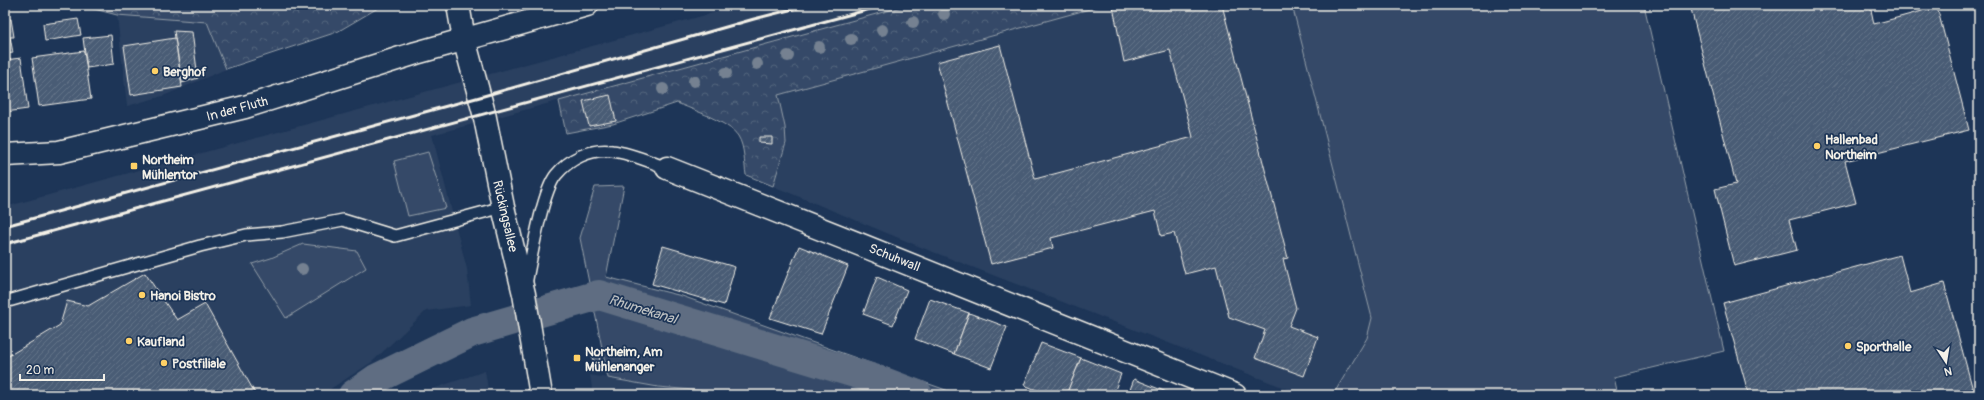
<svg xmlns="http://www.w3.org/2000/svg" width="1984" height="400" viewBox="0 0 1984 400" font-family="Pangolin,sans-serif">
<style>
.built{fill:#2a4060}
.grass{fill:#354a67;stroke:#949ea8}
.park{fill:url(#park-crowns);stroke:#949ea8}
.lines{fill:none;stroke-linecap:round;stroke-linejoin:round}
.canal{stroke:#5e6d82;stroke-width:30}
.building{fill:url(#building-hatch);stroke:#f4f1e8}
.lane-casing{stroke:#f4f1e8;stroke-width:14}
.street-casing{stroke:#f4f1e8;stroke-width:25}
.secondary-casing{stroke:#f4f1e8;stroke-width:25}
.lane{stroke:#1d3557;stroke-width:11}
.street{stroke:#1d3557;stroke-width:22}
.secondary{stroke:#1d3557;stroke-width:22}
.rail{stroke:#f4f1e8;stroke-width:3}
.tree{fill:#748191}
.poi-dot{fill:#ffd166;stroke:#1d3557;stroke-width:1.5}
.labels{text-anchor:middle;stroke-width:3.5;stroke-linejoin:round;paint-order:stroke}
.poi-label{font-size:13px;font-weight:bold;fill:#f4f1e8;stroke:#1d3557;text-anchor:start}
.street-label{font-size:13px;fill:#f4f1e8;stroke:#1d3557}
.water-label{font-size:14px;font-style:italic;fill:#c0c3c4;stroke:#1d3557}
</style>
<defs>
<pattern id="park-crowns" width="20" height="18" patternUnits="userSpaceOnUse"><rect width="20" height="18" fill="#354a67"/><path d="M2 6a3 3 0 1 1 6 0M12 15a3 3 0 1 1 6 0" fill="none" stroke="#53657d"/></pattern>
<pattern id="building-hatch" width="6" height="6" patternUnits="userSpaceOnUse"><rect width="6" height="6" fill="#485b74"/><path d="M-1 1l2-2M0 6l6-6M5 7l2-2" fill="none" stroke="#637388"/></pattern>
</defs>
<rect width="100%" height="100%" fill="#1d3557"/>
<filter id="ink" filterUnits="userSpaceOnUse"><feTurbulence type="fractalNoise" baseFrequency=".025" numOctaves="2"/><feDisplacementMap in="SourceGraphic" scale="8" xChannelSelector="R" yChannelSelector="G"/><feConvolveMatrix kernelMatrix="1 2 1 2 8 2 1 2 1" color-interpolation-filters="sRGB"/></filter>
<g filter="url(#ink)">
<g class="built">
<polygon points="742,5 909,5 432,135 467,269 471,305 426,311 372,362 321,395 5,395 5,207"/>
<polygon points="1104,5 1292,5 1372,318 1367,338 1333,395 1303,395 923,248 773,186 786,143 785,127 777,95"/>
<polygon points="117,15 207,22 226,69 163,96 127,106"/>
<polygon points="485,371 489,395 415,395"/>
<polygon points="590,375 658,387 751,395 593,395"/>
</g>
<g class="grass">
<polygon points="1292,5 1644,5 1724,351 1614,377 1618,395 1333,395 1367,338 1372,318"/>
<polygon points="428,152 446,208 408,216 394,161"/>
<polygon points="624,186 606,277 682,296 960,395 751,395 658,387 608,378 580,238 595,187"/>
<polygon points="303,244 357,251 366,268 286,318 252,264 271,258"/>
</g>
<g class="park">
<polygon points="79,5 383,5 337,32 226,69 207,22 117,15"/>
<path d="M909,5H1104L778,95L785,127L786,143L773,186L746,175C744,163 745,147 738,136C729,122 693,110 677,103L613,124L566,133L559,101Z"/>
</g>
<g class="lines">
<polyline class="canal" points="353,395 376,379 472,332 599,295 884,382 918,395"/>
</g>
<g class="building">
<polygon points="1119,5 1222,5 1288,258 1283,259 1296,308 1289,326 1318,337 1304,376 1255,358 1265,330 1229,317 1216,266 1185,274 1174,233 1161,236 1155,211 1051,238 1053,248 991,264 937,62 1000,45 1035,179 1193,137 1170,50 1124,62 1113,7"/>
<polygon points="1690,5 1870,5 1874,24 1937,7 1969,130 1845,161 1856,203 1789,220 1797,250 1734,266 1715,189 1736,184"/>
<polygon points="11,19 14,37 10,37 13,53 5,54 5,20"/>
<polygon points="78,19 81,35 45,41 43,24"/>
<polygon points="174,31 192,32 198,78 182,83"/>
<polygon points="111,35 114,64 87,68 83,38"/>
<polygon points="175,38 182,87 131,95 124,46"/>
<polygon points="84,51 91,99 39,106 32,58"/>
<polygon points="21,58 28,109 5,112 5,60"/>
<polygon points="610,95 616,121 589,126 583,101"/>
<polygon points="759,137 772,137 772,144 759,143"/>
<polygon points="663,246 735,267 724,305 652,284"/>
<polygon points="799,246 848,266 821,334 770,318"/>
<polygon points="1900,255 1910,293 1944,283 1973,390 1954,395 1738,395 1748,392 1723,303"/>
<polygon points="145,273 177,320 205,304 256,395 5,395 5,358 60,325 67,301 88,306"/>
<polygon points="877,277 907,290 893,325 863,314"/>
<polygon points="930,299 969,313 954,354 915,339"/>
<polygon points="969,313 1007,327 991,368 954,354"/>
<polygon points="1041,343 1081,358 1066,395 1049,395 1024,385"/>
<polygon points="599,353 601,370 595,371 592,354"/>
<polygon points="1081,358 1121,374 1113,395 1066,395"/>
<polygon points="1134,379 1164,391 1162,395 1128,395"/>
<polygon points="1164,391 1175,395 1162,395"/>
</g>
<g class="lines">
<g class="lane-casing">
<g id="lane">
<path d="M526,284C531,260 542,192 556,175C569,159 591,148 612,151C631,153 650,162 667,168"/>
<polyline points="5,302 200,246 246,235 282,232 343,220 395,236 503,207"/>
</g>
</g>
<g class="street-casing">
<g id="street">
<polyline points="458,5 464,39"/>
<path d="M667,168C857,242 1045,320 1235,395"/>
</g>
</g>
<g class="secondary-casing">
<g id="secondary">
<polyline points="464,39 484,113 503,207 524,294 541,395"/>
<polyline points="5,155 59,152 245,107 416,53 587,5"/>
</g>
</g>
<use href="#lane" class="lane"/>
<use href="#street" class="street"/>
<use href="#secondary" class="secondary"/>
<g class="rail">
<polyline points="5,226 480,97 754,19 809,5"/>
<polyline points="5,244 885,5"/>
</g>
</g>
<g class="tree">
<circle cx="944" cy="14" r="6"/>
<circle cx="913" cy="22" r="6"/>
<circle cx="882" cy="30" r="6"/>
<circle cx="851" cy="39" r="6"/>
<circle cx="819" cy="47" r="6"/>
<circle cx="788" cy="56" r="6"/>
<circle cx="757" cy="64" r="6"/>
<circle cx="726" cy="73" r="6"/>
<circle cx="694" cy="81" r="6"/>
<circle cx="663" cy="89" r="6"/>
<circle cx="302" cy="269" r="6"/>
</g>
</g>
<g class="poi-dot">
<circle cx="155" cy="71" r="4"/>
<circle cx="1817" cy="146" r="4"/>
<rect x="130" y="162" width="8" height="8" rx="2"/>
<circle cx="142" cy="295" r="4"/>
<circle cx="129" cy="341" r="4"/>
<circle cx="1848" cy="346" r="4"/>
<rect x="573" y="354" width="8" height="8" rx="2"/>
<circle cx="164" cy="363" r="4"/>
</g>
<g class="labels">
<g class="poi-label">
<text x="163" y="76">Berghof</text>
<text x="1825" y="144">Hallenbad<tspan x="1825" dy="15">Northeim</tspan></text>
<text x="142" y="164">Northeim<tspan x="142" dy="15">Mühlentor</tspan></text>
<text x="150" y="300">Hanoi Bistro</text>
<text x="137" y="346">Kaufland</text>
<text x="1856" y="351">Sporthalle</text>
<text x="585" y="356">Northeim, Am<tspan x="585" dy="15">Mühlenanger</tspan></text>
<text x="172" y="368">Postfiliale</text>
</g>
<g class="street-label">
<text transform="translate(237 108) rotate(-15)" y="5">In der Fluth</text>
<text transform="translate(506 216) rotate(77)" y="5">Rückingsallee</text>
<text transform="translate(895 257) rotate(22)" y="5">Schuhwall</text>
</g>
<g class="water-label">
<text transform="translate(643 309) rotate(17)" y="5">Rhumekanal</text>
</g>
</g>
<rect width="1984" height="400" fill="none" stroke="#1d3557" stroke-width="20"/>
<rect x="10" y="10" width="1964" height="380" fill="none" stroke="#f4f1e8" stroke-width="1.5" filter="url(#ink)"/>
<g transform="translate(1946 362) rotate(168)" stroke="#1d3557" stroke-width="3" paint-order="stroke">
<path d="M0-3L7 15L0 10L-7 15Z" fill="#f4f1e8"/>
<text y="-6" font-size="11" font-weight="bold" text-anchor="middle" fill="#f4f1e8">N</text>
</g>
<path d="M20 374v6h84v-6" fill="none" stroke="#f4f1e8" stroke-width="2"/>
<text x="26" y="374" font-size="12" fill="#f4f1e8" stroke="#1d3557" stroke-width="3" paint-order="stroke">20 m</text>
</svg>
